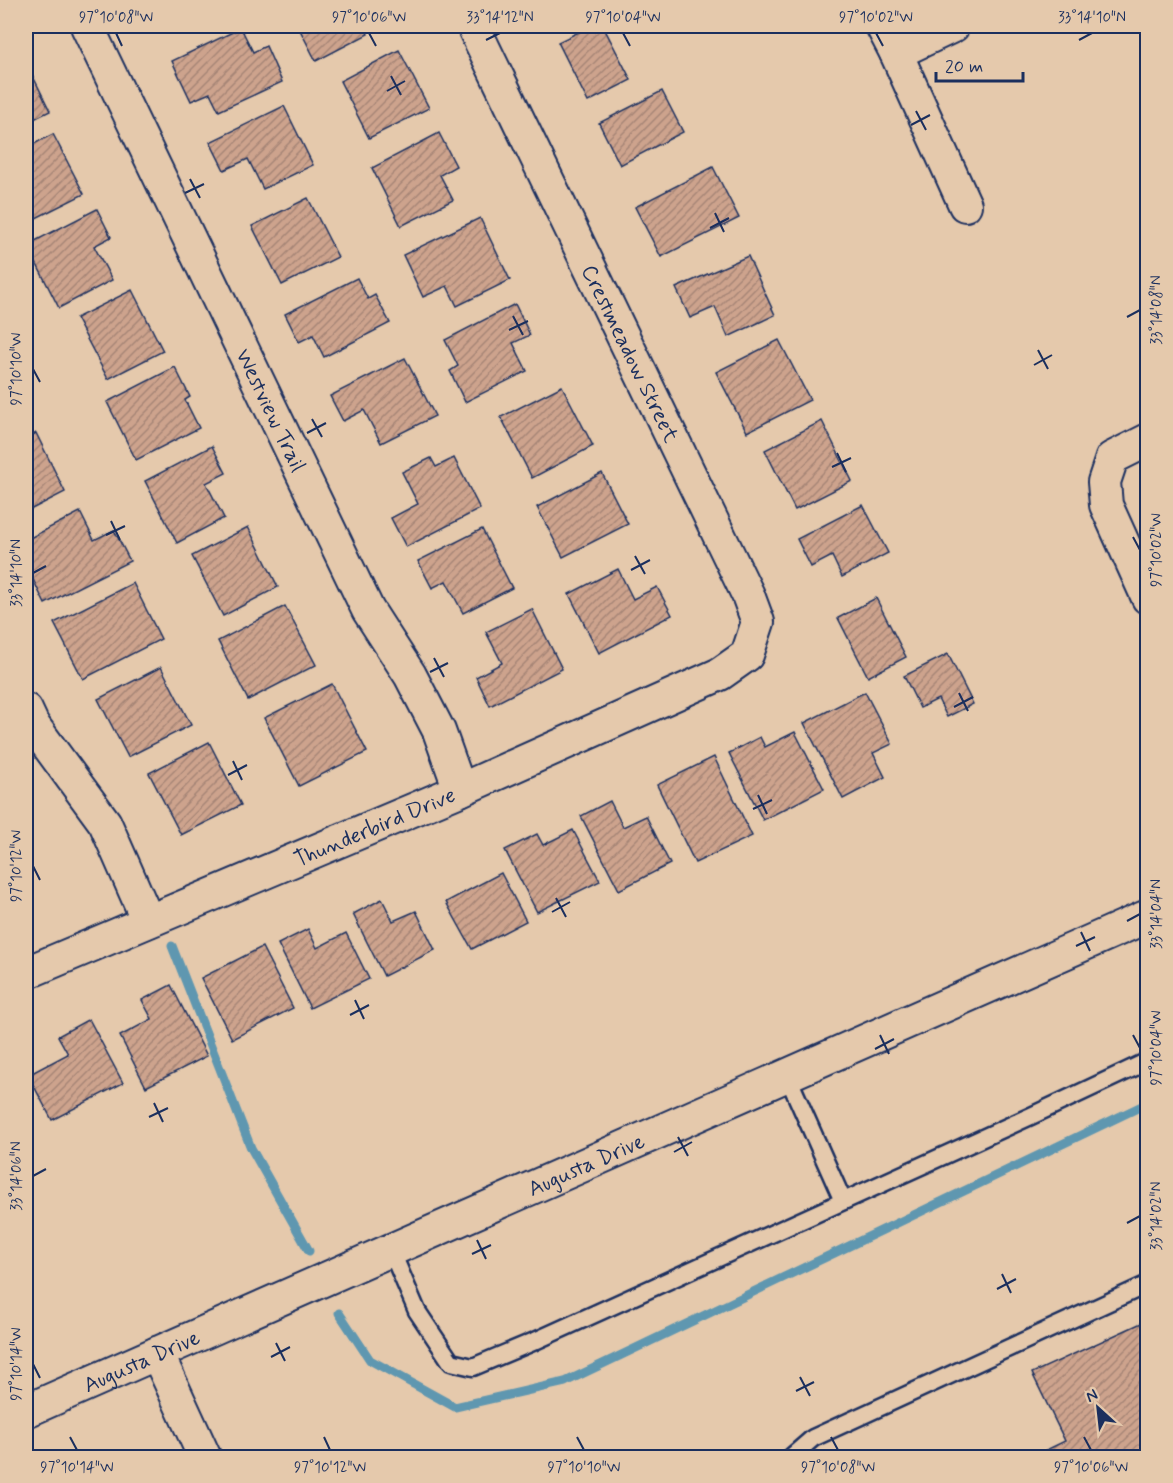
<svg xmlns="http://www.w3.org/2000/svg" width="1173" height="1483" viewBox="0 0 1173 1483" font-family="Mynerve,sans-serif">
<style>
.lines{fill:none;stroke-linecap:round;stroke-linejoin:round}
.stream{stroke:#5f97b0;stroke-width:9}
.building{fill:url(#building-hatch);stroke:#1b2f5e;stroke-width:1.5}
.service-casing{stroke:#1b2f5e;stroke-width:21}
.minor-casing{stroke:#1b2f5e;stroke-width:36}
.service{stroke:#e5c9ac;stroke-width:16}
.minor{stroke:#e5c9ac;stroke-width:32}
.ticks{fill:none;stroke:#1b2f5e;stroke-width:2}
.labels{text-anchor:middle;stroke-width:5;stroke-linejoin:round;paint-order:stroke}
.street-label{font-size:22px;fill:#1b2f5e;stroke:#e5c9ac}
.neatline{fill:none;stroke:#1b2f5e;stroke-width:2}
.ticks-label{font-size:15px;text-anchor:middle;fill:#1b2f5e}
</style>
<defs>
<pattern id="building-hatch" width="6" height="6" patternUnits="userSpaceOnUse" patternTransform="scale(1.5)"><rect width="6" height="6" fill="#cda38d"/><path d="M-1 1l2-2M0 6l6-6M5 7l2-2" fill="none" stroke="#a68576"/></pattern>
</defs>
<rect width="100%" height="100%" fill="#e5c9ac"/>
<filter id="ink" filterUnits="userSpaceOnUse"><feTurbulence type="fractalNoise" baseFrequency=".0167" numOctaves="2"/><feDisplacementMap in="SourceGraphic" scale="12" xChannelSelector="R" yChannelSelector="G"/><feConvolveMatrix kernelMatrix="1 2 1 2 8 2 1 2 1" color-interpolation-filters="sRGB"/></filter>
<g filter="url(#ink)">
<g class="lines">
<g class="stream">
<polyline points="172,946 251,1148 309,1251"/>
<polyline points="339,1313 370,1360 455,1407 565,1382 1148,1103"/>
</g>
</g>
<g class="building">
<polygon points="298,26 364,26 368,34 316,61"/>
<polygon points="591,26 603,26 631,80 588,102 558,42"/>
<polygon points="241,28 253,52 266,46 282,82 219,111 210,93 191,101 172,61"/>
<polygon points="399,50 429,108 369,138 340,81"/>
<polygon points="26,62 50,111 26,123"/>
<polygon points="662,91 683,132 620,165 599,123"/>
<polygon points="284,106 313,165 263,189 248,159 224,170 210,142"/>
<polygon points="439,133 456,166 440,175 453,200 401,226 372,168"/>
<polygon points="53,134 84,194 26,223 26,148"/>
<polygon points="713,167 739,218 661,257 635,207"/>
<polygon points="308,198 338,257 282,285 252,226"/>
<polygon points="97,209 111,237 94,246 112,280 59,308 27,245"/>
<polygon points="480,218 510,280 457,306 447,286 423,297 403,255"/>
<polygon points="748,256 775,315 728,337 715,307 690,318 676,288"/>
<polygon points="357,278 368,299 375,295 390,323 324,357 313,335 299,342 285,314"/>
<polygon points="132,290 163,351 108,379 76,318"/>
<polygon points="515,304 530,335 513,343 527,371 465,402 450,371 458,366 445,340"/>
<polygon points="779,340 810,400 747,432 716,372"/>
<polygon points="405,358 435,416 381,443 364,410 343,421 330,396"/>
<polygon points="175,367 190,397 185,400 199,428 136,460 107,402"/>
<polygon points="562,386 593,446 532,478 501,417"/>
<polygon points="822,421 852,481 795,510 765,450"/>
<polygon points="36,433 65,492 26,512 26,439"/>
<polygon points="212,446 226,473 206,483 224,518 177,543 145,481"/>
<polygon points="431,458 436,467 454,458 480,509 406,547 391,518 418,504 402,472"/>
<polygon points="602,473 628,524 563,557 537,507"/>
<polygon points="863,505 888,553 842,577 832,556 811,567 797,539"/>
<polygon points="80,512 94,540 114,530 130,561 45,604 26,565 26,540"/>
<polygon points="248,527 278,587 223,616 192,556"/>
<polygon points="482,529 512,588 463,613 446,581 432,588 418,561"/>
<polygon points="618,569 633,599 657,587 672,615 599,653 569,594"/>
<polygon points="133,583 161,639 83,679 54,623"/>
<polygon points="876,598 906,657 868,677 838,618"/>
<polygon points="285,606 316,665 248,700 218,641"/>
<polygon points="532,609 562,669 490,706 476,677 502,663 486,632"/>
<polygon points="948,654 973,704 947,717 938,699 920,708 904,676"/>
<polygon points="161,667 191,725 128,757 98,699"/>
<polygon points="332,684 367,752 299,786 264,718"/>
<polygon points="865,692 892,744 873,753 885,777 843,799 804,723"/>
<polygon points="795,732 824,789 763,820 729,753 760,737 765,747"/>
<polygon points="209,742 241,805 181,835 149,773"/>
<polygon points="714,757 752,836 695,863 657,785"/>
<polygon points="610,801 623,827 646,816 670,864 619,890 581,816"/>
<polygon points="573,830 600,881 537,912 505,850 537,834 543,845"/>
<polygon points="501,873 526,921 472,949 446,902"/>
<polygon points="382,899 393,921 416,911 435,950 384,976 353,914"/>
<polygon points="308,929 317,948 346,933 369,979 310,1008 278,944"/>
<polygon points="262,947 293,1008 232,1039 201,978"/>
<polygon points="171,985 207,1056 146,1087 120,1036 152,1019 142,1000"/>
<polygon points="89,1019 123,1083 52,1120 28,1075 68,1054 58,1036"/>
<polygon points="1148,1320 1148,1458 1030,1458 1065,1441 1032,1373"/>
</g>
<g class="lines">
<g class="service-casing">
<g id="service">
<polyline points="787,1075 843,1201"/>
<polyline points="391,1250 417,1311 451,1362 473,1367 535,1341 1031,1116 1148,1061"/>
<polyline points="790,1458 813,1438 1148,1284"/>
</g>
</g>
<g class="minor-casing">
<g id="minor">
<path id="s1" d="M87,26L368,610L410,675L439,731L460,790"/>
<polyline points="882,26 896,53 953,26"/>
<polyline points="896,53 965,205"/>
<polyline points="1148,440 1112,458 1104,482 1106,505 1148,598"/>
<polyline points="26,710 33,725 105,823 148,921"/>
<path id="s2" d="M26,973L460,790L720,674L747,655L758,622L748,595L473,26"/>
<polyline points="157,1353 205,1458"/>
<path id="s3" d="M26,1411L1148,916"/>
</g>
</g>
<use href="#service" class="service"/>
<use href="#minor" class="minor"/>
</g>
</g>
<path class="ticks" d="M116,33L122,46M369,33L376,46M623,33L630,46M876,33L883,46M486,40L500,33M1079,40L1092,33M391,76L401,95M387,91L405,81M916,111L926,130M911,125L930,115M190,179L200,198M185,193L204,184M715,213L724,232M710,228L729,218M513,316L523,335M1127,317L1140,310M509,330L528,321M1038,350L1048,369M1034,365L1052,355M33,369L40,382M312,419L322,437M307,433L326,423M837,453L846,472M832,467L851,458M111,521L120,540M106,535L125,526M1133,537L1140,550M635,556L645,574M631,570L650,560M33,573L46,566M434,658L444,677M430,672L448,663M959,693L968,711M954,707L973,697M233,761L242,780M228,775L247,765M758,795L767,814M753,809L772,800M33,866L40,880M556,898L566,917M552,912L570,902M1127,921L1140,914M1081,932L1090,951M1076,946L1095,937M355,1000L364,1019M350,1015L369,1005M880,1035L889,1054M1133,1035L1140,1048M875,1049L894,1039M154,1103L163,1122M149,1117L168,1108M678,1137L688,1156M674,1152L692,1142M33,1176L46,1169M1127,1223L1140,1216M477,1240L486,1259M472,1254L491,1245M1002,1274L1011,1293M997,1289L1016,1279M276,1343L285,1361M271,1357L290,1347M33,1364L40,1378M800,1377L810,1396M796,1391L814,1382M70,1437L77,1450M324,1437L330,1450M577,1437L584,1450M831,1437L838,1450M1084,1437L1091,1450"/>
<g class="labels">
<g class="street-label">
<text transform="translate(631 353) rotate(64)" y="8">Crestmeadow Street</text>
<text dy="8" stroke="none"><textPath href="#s1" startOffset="426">Westview Trail</textPath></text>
<text dy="8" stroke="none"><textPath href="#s2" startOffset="378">Thunderbird Drive</textPath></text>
<text dy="8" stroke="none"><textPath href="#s3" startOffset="612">Augusta Drive</textPath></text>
<text dy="8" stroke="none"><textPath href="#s3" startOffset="126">Augusta Drive</textPath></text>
</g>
</g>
<rect width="1173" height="1483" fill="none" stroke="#e5c9ac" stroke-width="66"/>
<g transform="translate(1098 1408) rotate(333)" stroke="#e5c9ac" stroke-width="4.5" paint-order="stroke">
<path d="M0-4.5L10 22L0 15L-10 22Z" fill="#1b2f5e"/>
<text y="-9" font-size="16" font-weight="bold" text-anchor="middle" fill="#1b2f5e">N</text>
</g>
<path d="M936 72v9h87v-9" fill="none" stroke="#1b2f5e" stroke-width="3"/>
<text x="945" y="72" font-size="18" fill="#1b2f5e" stroke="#e5c9ac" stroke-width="4.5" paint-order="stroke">20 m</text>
<rect x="33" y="33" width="1107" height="1417" class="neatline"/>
<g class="ticks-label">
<text x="116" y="22">97°10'08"W</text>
<text x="369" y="22">97°10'06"W</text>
<text x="500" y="22">33°14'12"N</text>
<text x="623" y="22">97°10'04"W</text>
<text x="876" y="22">97°10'02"W</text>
<text x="1092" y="22">33°14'10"N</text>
<text transform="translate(1156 310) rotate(-90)" y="5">33°14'08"N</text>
<text transform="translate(16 369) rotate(-90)" y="5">97°10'10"W</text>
<text transform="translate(1156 550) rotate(-90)" y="5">97°10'02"W</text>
<text transform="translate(16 573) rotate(-90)" y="5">33°14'10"N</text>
<text transform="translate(16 866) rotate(-90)" y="5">97°10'12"W</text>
<text transform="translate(1156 914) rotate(-90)" y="5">33°14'04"N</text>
<text transform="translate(1156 1048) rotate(-90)" y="5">97°10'04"W</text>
<text transform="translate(16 1176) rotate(-90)" y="5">33°14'06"N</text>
<text transform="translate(1156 1216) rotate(-90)" y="5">33°14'02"N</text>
<text transform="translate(16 1364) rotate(-90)" y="5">97°10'14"W</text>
<text x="77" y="1472">97°10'14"W</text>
<text x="330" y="1472">97°10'12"W</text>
<text x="584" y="1472">97°10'10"W</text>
<text x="838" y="1472">97°10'08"W</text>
<text x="1091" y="1472">97°10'06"W</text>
</g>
</svg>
